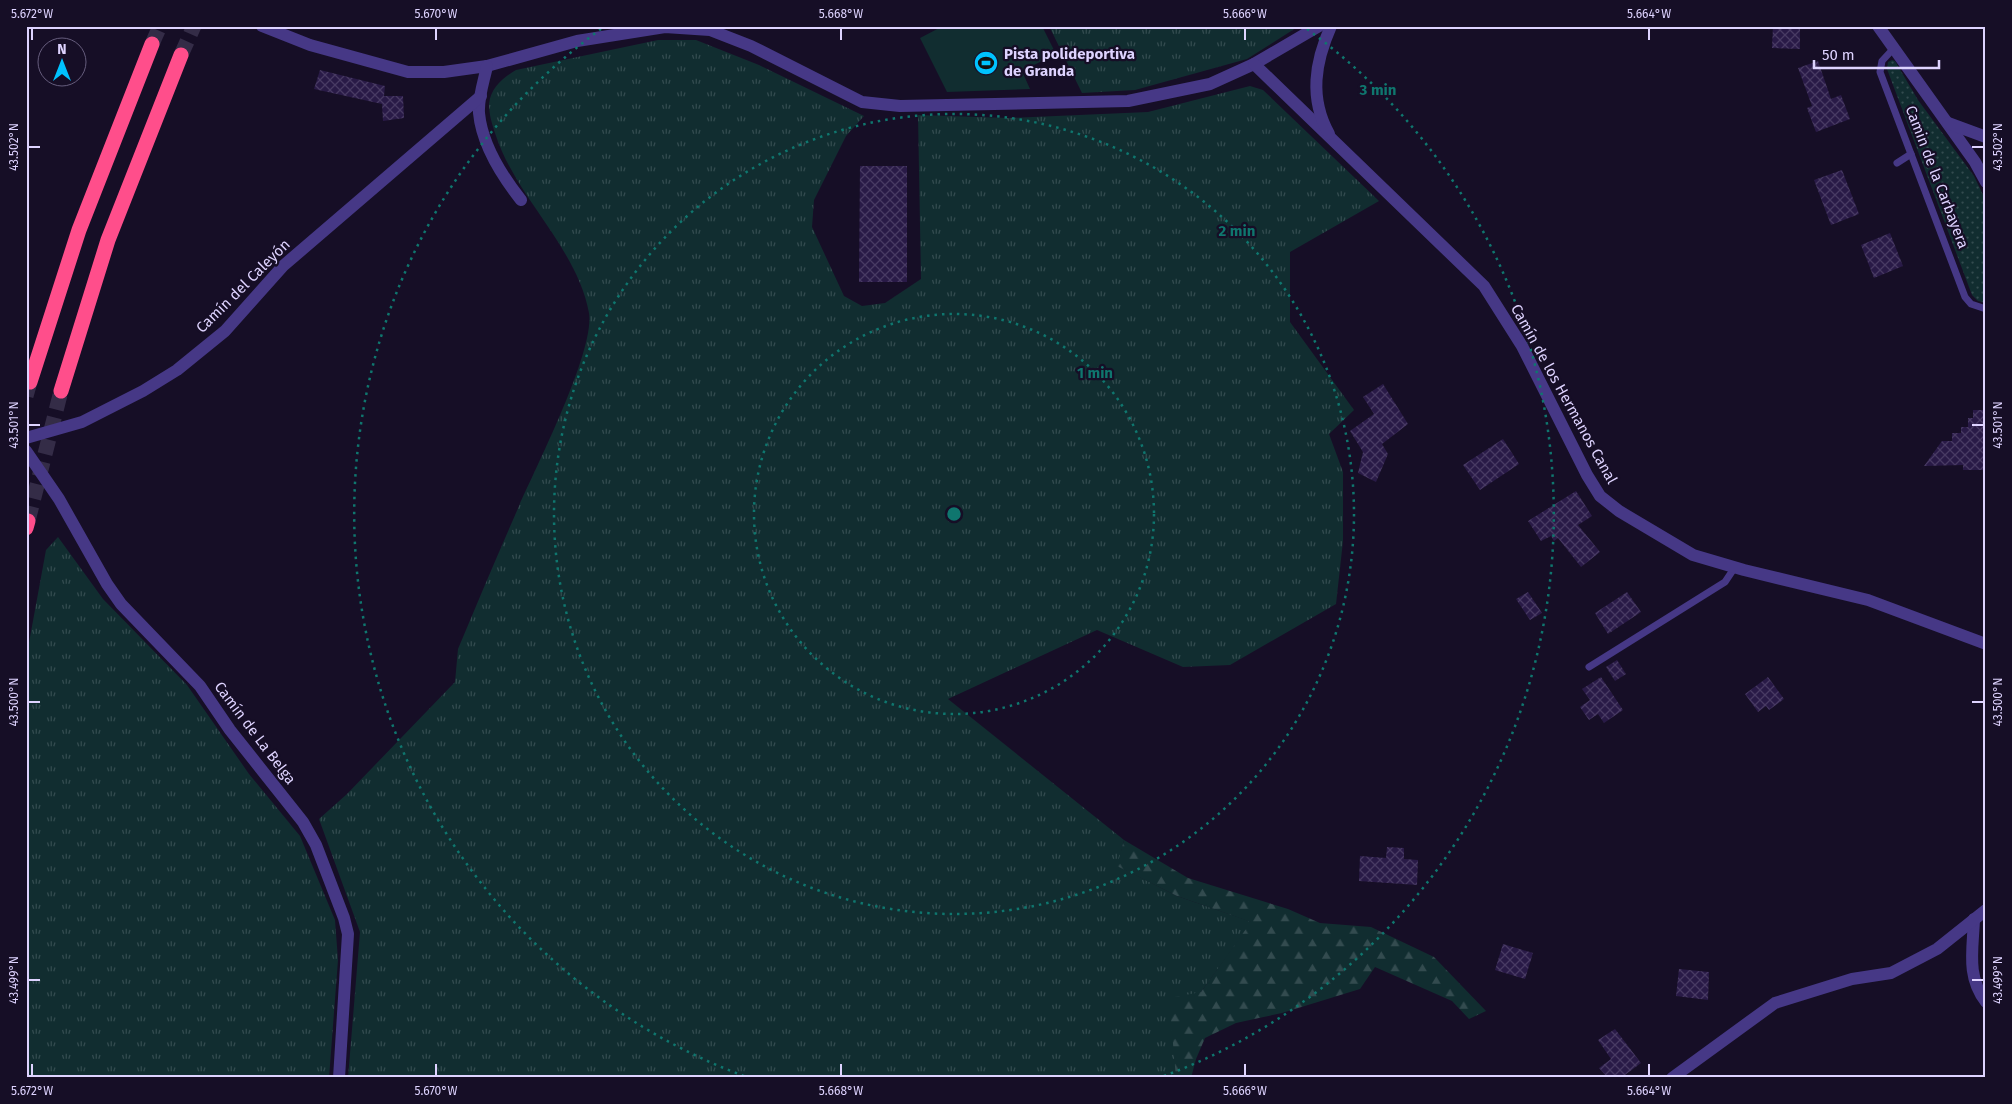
<svg xmlns="http://www.w3.org/2000/svg" width="2012" height="1104" viewBox="0 0 2012 1104" font-family="'Fira Sans',sans-serif">
<style>
.grass{fill:url(#grass-tufts)}
.forest{fill:url(#forest-firs)}
.park{fill:url(#park-dots)}
.pitch{fill:#112d30}
.building{fill:url(#building-cross-hatch)}
.lines{fill:none;stroke-linecap:round;stroke-linejoin:round}
.motorway-tunnel{stroke:#342c47;stroke-width:15;stroke-dasharray:15 8;stroke-linecap:butt}
.service{stroke:#463886;stroke-width:7}
.minor{stroke:#463886;stroke-width:12}
.tertiary{stroke:#463886;stroke-width:12}
.motorway{stroke:#ff4e8b;stroke-width:15}
.ticks{fill:none;stroke:#ded3ff;stroke-width:2}
.ring{fill:none;stroke:#0f766e;stroke-width:2.5;stroke-dasharray:2.5 5}
.labels{text-anchor:middle;stroke-width:4.5;stroke-linejoin:round;paint-order:stroke}
.poi-label{font-size:15px;font-weight:bold;fill:#ded3ff;stroke:#160e26;text-anchor:start}
.street-label{font-size:15px;fill:#ded3ff;stroke:#160e26}
.centre{fill:#0f766e;stroke:#160e26;stroke-width:2.5}
.ring-label{font-size:15px;text-anchor:middle;font-weight:bold;fill:#0f766e;stroke:#160e26;stroke-width:4.5;stroke-linejoin:round;paint-order:stroke}
.neatline{fill:none;stroke:#ded3ff;stroke-width:2}
.ticks-label{font-size:12px;text-anchor:middle;fill:#ded3ff}
</style>
<defs>
<pattern id="grass-tufts" width="24" height="20" patternUnits="userSpaceOnUse" patternTransform="scale(1.25)"><rect width="24" height="20" fill="#112d30"/><path d="M3 7l-1-3M5 7V3M7 7l1-3M15 17l-1-3M17 17v-4M19 17l1-3" fill="none" stroke="#334b4f"/></pattern>
<pattern id="forest-firs" width="22" height="20" patternUnits="userSpaceOnUse" patternTransform="scale(1.25)"><rect width="22" height="20" fill="#112d30"/><path d="M5 1l3.5 6h-7zM16 11l3.5 6h-7z" fill="#334b4f"/></pattern>
<pattern id="park-dots" width="8" height="8" patternUnits="userSpaceOnUse" patternTransform="scale(1.25)"><rect width="8" height="8" fill="#112d30"/><path d="M2 2h.1M6 6h.1" fill="none" stroke="#334b4f" stroke-width="1.8" stroke-linecap="round"/></pattern>
<pattern id="building-cross-hatch" width="8" height="8" patternUnits="userSpaceOnUse" patternTransform="scale(1.25)"><rect width="8" height="8" fill="#291a47"/><path d="M0 0l8 8M0 8l8-8" fill="none" stroke="#483a63"/></pattern>
</defs>
<rect width="100%" height="100%" fill="#160e26"/>
<g class="grass">
<polygon points="1049,26 1299,26 1247,59 1135,90 1082,93"/>
<path d="M658,40H696L759,65L864,116L846,136L814,200L812,227L844,296L862,306L885,303L921,279L918,115L1008,118L1148,112L1250,86L1263,90L1379,201L1290,252V322L1354,410L1329,434L1343,472V541L1336,604L1230,665L1183,667L1097,630L948,699L1124,840L1118,866L1177,896L1252,922L1201,992L1176,1064V1078H348L360,932L319,819L347,794L455,682L458,649C478,601 498,554 519,506C536,467 595,351 589,313C577,247 515,197 495,133C492,124 489,114 489,104C491,87 503,78 516,70Z"/>
<polygon points="58,537 103,599 187,685 249,774 300,836 335,920 338,960 329,1078 26,1078 26,659 46,550"/>
</g>
<polygon class="forest" points="1124,840 1188,878 1288,909 1320,923 1371,927 1434,957 1486,1011 1469,1019 1452,1001 1375,967 1360,989 1282,1013 1236,1023 1205,1038 1196,1059 1191,1078 1176,1078 1169,998 1201,992 1251,922 1177,896 1117,866"/>
<polygon class="park" points="1892,60 1895,61 1918,100 1974,176 1986,201 1986,303 1978,301 1972,295 1887,69 1888,62"/>
<polygon class="pitch" points="943,26 1042,26 1056,54 1022,71 1030,89 947,92 920,38"/>
<g class="building">
<polygon points="1773,26 1800,26 1800,49 1772,48"/>
<polygon points="1818,61 1831,99 1841,95 1850,119 1816,132 1807,108 1812,106 1798,68"/>
<polygon points="320,70 385,86 384,96 403,96 404,118 383,121 382,104 314,89"/>
<polygon points="860,166 907,166 907,282 859,282"/>
<polygon points="1842,170 1859,214 1831,225 1814,180"/>
<polygon points="1890,233 1903,266 1874,278 1861,245"/>
<polygon points="1383,384 1408,424 1382,444 1388,454 1376,482 1358,473 1363,452 1350,431 1374,414 1363,397"/>
<polygon points="1973,410 1986,410 1986,470 1963,470 1963,465 1924,466 1942,441 1952,441 1952,433 1961,433 1961,427 1968,427 1968,418 1973,418"/>
<polygon points="1503,439 1519,464 1480,490 1463,465"/>
<polygon points="1576,491 1592,516 1578,525 1600,552 1581,567 1558,538 1554,541 1551,536 1541,541 1528,521"/>
<polygon points="1528,592 1542,613 1530,620 1516,599"/>
<polygon points="1627,592 1641,612 1608,634 1595,613"/>
<polygon points="1617,660 1626,674 1615,681 1606,667"/>
<polygon points="1601,677 1623,710 1604,723 1598,714 1589,720 1580,707 1590,700 1582,689"/>
<polygon points="1768,677 1784,699 1769,710 1766,706 1758,712 1745,694"/>
<polygon points="1387,847 1404,848 1404,859 1418,860 1417,885 1359,881 1360,856 1386,858"/>
<polygon points="1503,944 1533,953 1525,979 1495,970"/>
<polygon points="1679,969 1709,972 1708,1000 1676,996"/>
<polygon points="1615,1029 1641,1063 1621,1078 1608,1078 1599,1068 1611,1059 1598,1040"/>
</g>
<g class="lines">
<g class="motorway-tunnel">
<polyline points="152,44 160,26"/>
<polyline points="181,55 194,26"/>
<polyline points="26,396 30,382"/>
<polyline points="28,521 61,391"/>
</g>
<g class="service">
<polyline points="1894,48 1882,61 1880,72 1965,297 1971,304 1986,309"/>
<polyline points="1897,163 1911,154"/>
<polyline points="1589,667 1725,582 1735,567"/>
</g>
<g class="minor">
<polyline points="262,26 310,45 408,72 444,72 487,66 577,41 665,27 710,30 751,46 862,102 900,106 1128,101 1210,84 1254,64 1319,26"/>
<polyline points="1878,26 1975,162 1986,182"/>
<polyline points="1254,64 1484,286 1522,346 1587,475 1600,496 1619,511 1693,555 1744,570 1868,600 1986,644"/>
<path d="M487,66C484,81 478,97 479,113C482,145 502,176 521,200"/>
<polyline points="1948,123 1986,137"/>
<path d="M1329,134C1309,98 1315,62 1331,26"/>
<polyline points="26,438 82,422 143,391 177,370 225,331 283,266 481,96"/>
<polyline points="26,451 59,499 107,584 121,604 200,686 230,730 303,822 316,845 344,918 348,934 339,1078"/>
<path d="M1974,919C1973,949 1966,977 1986,1002"/>
</g>
<polyline class="tertiary" points="1672,1078 1775,1003 1852,979 1891,973 1937,949 1986,910"/>
<g class="motorway">
<polyline points="30,382 79,230 152,44"/>
<polyline points="61,391 108,240 181,55"/>
<polyline points="26,528 28,521"/>
</g>
</g>
<path class="ticks" d="M32,28V40M436,28V40M841,28V40M1245,28V40M1649,28V40M28,147H40M1972,147H1984M28,425H40M1972,425H1984M28,702H40M1972,702H1984M28,980H40M1972,980H1984M32,1064V1076M436,1064V1076M841,1064V1076M1245,1064V1076M1649,1064V1076"/>
<g class="ring">
<circle cx="954" cy="514" r="200"/>
<circle cx="954" cy="514" r="400"/>
<path d="M744 1076A600 600 0 0 1 601 29M1307 29A600 600 0 0 1 1164 1076"/>
</g>
<defs>
<g id="stadium-disc" transform="scale(1.25)"><circle r="9.5" fill="#00c2fe" stroke="#160e26"/><path d="M0-5a6.5 5 0 1 0 0 10a6.5 5 0 1 0 0-10ZM-3.5-1.8h7v3.6h-7Z" fill="#111"/></g>
</defs>
<g fill-rule="evenodd">
<use href="#stadium-disc" x="986" y="63"/>
</g>
<g class="labels">
<g class="poi-label">
<text x="1004" y="59">Pista polideportiva<tspan x="1004" dy="17">de Granda</tspan></text>
</g>
<g class="street-label">
<text transform="translate(1937 177) rotate(69)" y="5">Camin de la Carbayera</text>
<text transform="translate(243 286) rotate(-45)" y="5">Camín del Caleyón</text>
<text transform="translate(1564 394) rotate(61)" y="5">Camín de los Hermanos Canal</text>
<text transform="translate(255 733) rotate(53)" y="5">Camín de La Belga</text>
</g>
</g>
<circle cx="954" cy="514" r="8" class="centre"/>
<g class="ring-label">
<text x="1378" y="95">3 min</text>
<text x="1237" y="236">2 min</text>
<text x="1095" y="378">1 min</text>
</g>
<rect width="2012" height="1104" fill="none" stroke="#160e26" stroke-width="55"/>
<g transform="translate(62 62)"><circle r="24" fill="#160e26" stroke="#665d7d"/>
<path d="M0-4L9 19L0 12L-9 19Z" fill="#00c2fe"/>
<text y="-8" font-size="14" font-weight="bold" text-anchor="middle" fill="#ded3ff">N</text>
</g>
<path d="M1814 60v8h125v-8" fill="none" stroke="#ded3ff" stroke-width="2.5"/>
<text x="1822" y="60" font-size="15" fill="#ded3ff" stroke="#160e26" stroke-width="4" paint-order="stroke">50 m</text>
<rect x="28" y="28" width="1956" height="1048" class="neatline"/>
<g class="ticks-label">
<text x="32" y="18">5.672°W</text>
<text x="436" y="18">5.670°W</text>
<text x="841" y="18">5.668°W</text>
<text x="1245" y="18">5.666°W</text>
<text x="1649" y="18">5.664°W</text>
<text transform="translate(14 147) rotate(-90)" y="4">43.502°N</text>
<text transform="translate(1998 147) rotate(-90)" y="4">43.502°N</text>
<text transform="translate(14 425) rotate(-90)" y="4">43.501°N</text>
<text transform="translate(1998 425) rotate(-90)" y="4">43.501°N</text>
<text transform="translate(14 702) rotate(-90)" y="4">43.500°N</text>
<text transform="translate(1998 702) rotate(-90)" y="4">43.500°N</text>
<text transform="translate(14 980) rotate(-90)" y="4">43.499°N</text>
<text transform="translate(1998 980) rotate(-90)" y="4">43.499°N</text>
<text x="32" y="1095">5.672°W</text>
<text x="436" y="1095">5.670°W</text>
<text x="841" y="1095">5.668°W</text>
<text x="1245" y="1095">5.666°W</text>
<text x="1649" y="1095">5.664°W</text>
</g>
</svg>
